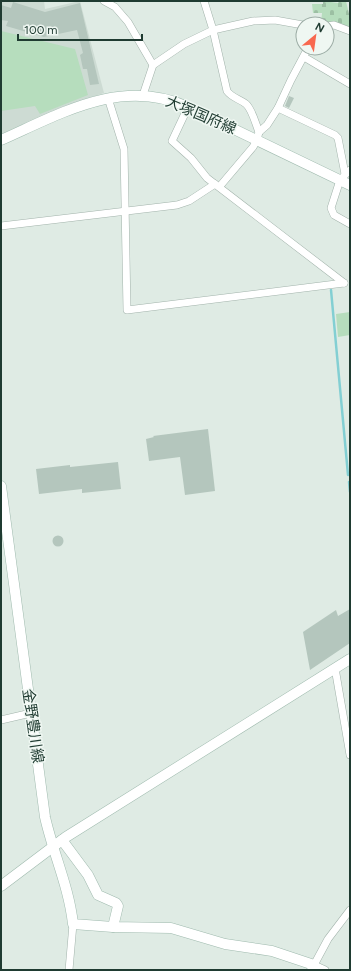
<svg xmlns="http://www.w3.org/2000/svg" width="351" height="971" viewBox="0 0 351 971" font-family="Figtree,'Noto Sans JP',sans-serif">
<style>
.built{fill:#cddbd3}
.green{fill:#b6ddbd}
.cemetery{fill:url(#cemetery-stones)}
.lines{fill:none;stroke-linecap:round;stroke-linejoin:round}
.stream{stroke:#83cfd3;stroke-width:2.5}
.building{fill:#b4c6bd}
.street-casing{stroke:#a2b3ab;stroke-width:8}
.secondary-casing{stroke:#9fbaae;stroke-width:11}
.street{stroke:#fff;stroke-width:7}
.secondary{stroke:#fff;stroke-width:10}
.labels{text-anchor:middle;stroke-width:3;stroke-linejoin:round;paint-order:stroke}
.street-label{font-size:15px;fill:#1f3b31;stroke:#eff7f2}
</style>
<defs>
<pattern id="cemetery-stones" width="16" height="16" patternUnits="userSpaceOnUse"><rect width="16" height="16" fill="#b6ddbd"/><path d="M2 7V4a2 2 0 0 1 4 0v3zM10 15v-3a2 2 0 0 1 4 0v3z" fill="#9cbfa3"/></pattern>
</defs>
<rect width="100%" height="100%" fill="#dfebe4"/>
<polygon class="built" points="1,1 44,1 45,9 80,1 104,93 67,105 1,134"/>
<g class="green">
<polygon points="1,31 75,49 88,95 40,114 35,106 1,111"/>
<polygon points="350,312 350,335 338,337 336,314"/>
</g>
<polygon class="cemetery" points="323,1 338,3 339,1 346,1 350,18 350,29 338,24 321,23 322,13 313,13 312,4 323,4"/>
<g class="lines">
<g class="stream">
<polyline points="331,290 348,475"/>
<polyline points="349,482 350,492"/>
</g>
</g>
<g class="building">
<polygon points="13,2 45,12 80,3 99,84 90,85 87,69 83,69 80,55 83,53 77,30 44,37 6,26 8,21 1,20 1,5 11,8"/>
<polygon points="289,96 294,98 289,108 285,106"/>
<polygon points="208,429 215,491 185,495 180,457 149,461 146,439 154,437 153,436"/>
<polygon points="118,462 121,489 82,493 82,489 39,494 36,469 70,465 70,467"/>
<circle cx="58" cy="541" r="5.5"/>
<polygon points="350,609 350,643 310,670 303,632 336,610 338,616"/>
</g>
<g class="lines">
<g class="street-casing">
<g id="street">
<polyline points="104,1 115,7 128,22 153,65"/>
<path d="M204,1L213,30L227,91C232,98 240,99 246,104C252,109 256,125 259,132"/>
<polyline points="327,26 334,25 350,31"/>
<polyline points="304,57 350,84"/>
<polyline points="143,95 153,65 184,44 213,30 253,21 275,20 303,25"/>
<polyline points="108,98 124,149 127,310 344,283"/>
<polyline points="188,107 172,141 191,158 207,178 344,283"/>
<polyline points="278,108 335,135 338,138 345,174"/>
<polyline points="350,170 340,180 331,208 334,215 350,224"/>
<polyline points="220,186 253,147 257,140 259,132 267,125 278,108 291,80 308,48"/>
<polyline points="1,226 177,205 189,201 215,184"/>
<polyline points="335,668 350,755"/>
<polyline points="1,720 31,713"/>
<polyline points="69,970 73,924"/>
<polyline points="325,970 314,965 328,939 350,910"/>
</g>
</g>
<g class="secondary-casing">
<g id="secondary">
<path d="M1,140C62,113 122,77 188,107L350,185"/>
<path d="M1,486L45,817C53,853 69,887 73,924L113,927L171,928L225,944L272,951L314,965L312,970"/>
<polyline points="62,840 88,875 98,895 116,903 118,906 113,927"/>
<polyline points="1,886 66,837 350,659"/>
</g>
</g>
<use href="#street" class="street"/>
<use href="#secondary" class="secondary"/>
</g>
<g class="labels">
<g class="street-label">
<text transform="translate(201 115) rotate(23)" y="5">大塚国府線</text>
<text transform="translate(33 726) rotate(82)" y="5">金野豊川線</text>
</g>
</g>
<rect width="351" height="971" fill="none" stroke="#1f3b31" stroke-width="4"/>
<g transform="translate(315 36) rotate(29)"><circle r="19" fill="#eff7f2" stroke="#9caca5"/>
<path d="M0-3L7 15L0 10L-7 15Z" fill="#f8684f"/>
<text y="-6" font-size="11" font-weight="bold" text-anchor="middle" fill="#1f3b31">N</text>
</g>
<path d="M18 34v6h124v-6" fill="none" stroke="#1f3b31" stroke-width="2"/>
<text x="24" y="34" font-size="12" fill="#1f3b31" stroke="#eff7f2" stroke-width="3" paint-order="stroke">100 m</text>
</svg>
